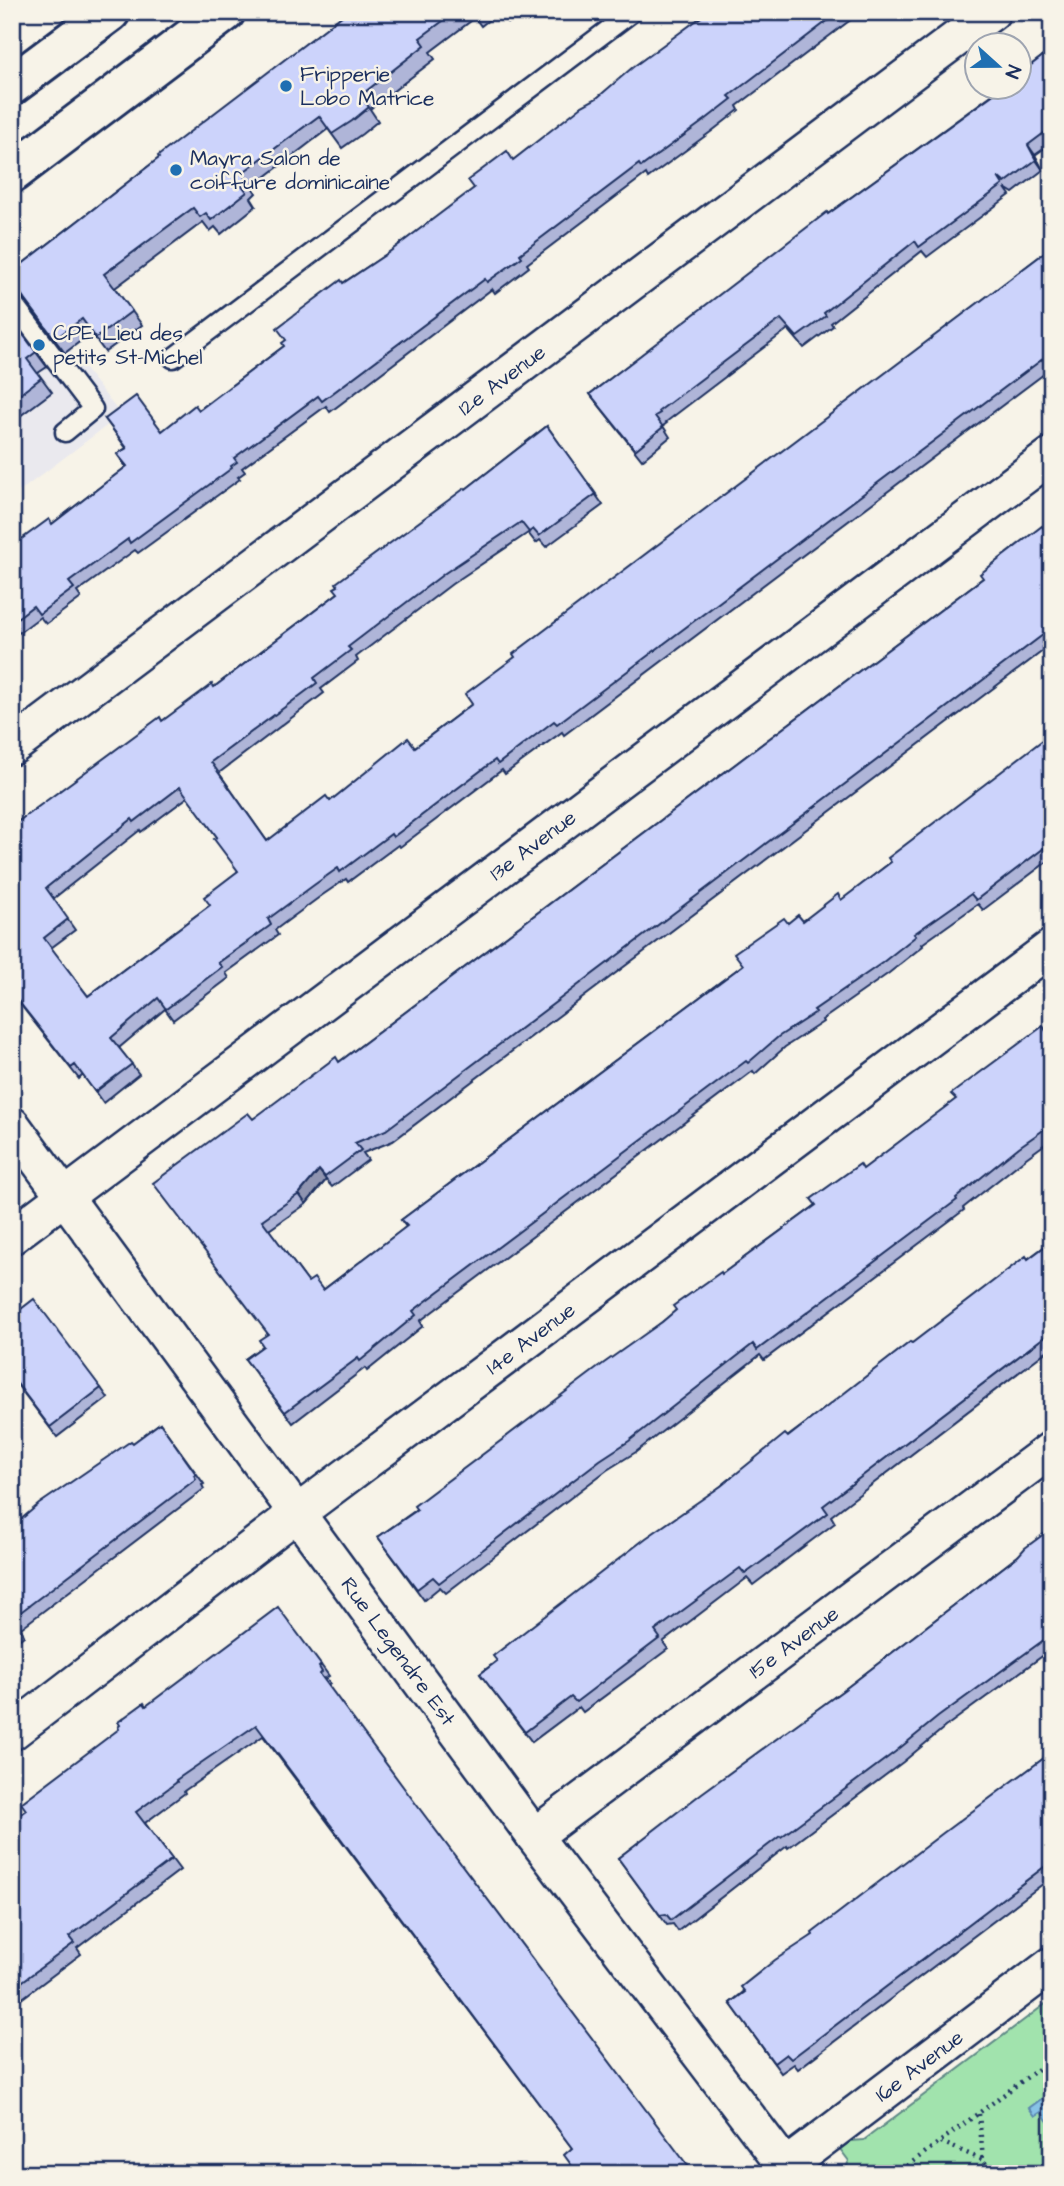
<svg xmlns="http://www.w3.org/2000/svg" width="1064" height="2186" viewBox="0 0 1064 2186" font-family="'Architects Daughter',sans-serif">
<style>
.built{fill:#eae9ee}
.green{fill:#a1e3ad;stroke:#5e8986;stroke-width:2}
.water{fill:#88c3e7;stroke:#5c88b0;stroke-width:2}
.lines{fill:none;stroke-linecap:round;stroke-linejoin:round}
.service-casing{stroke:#1b2f5e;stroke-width:23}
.minor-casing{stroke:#1b2f5e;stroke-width:40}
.secondary-casing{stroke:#1b2f5e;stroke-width:44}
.path{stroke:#1b2f5e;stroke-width:4.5;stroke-dasharray:2 5;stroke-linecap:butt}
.service{stroke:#f7f3e8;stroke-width:18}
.minor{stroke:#f7f3e8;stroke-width:35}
.secondary{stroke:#f7f3e8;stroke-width:38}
.wall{fill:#afb5d8;stroke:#1b2f5e;stroke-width:2;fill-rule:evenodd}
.shaded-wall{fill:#8f94b0;stroke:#1b2f5e;stroke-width:2}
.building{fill:#ccd3fb;stroke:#1b2f5e;stroke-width:2;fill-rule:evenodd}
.poi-dot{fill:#1f6fb2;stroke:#f7f3e8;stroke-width:2.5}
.labels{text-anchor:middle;stroke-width:5;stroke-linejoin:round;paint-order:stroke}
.poi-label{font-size:21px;fill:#1b2f5e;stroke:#f7f3e8;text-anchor:start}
.street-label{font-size:21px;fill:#1b2f5e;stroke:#f7f3e8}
</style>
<rect width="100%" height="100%" fill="#f7f3e8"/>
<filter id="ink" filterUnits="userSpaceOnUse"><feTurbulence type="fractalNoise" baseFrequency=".0143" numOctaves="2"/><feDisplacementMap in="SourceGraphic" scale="14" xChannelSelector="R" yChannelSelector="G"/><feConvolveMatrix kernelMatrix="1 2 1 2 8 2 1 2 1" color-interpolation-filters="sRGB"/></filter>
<g filter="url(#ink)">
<polygon class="built" points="12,276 121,415 12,497"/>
<polygon class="green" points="1052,1999 1052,2174 843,2174 849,2161 840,2149 851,2141 864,2140"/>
<polygon class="water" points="1052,2091 1052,2127 1041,2112 1035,2116 1029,2108"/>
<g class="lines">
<g class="service-casing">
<g id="service">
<polyline points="12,302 93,409 65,432"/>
<polyline points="173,358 632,12"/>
</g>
</g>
<g class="minor-casing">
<g id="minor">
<path id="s1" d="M12,747L992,12"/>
<path id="s2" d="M12,1125L534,1836L791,2174"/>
<path id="s3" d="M12,1236L1052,455"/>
<path id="s4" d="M12,1732L296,1514L1052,947"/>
<path id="s5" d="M534,1836L1052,1449"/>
<path id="s6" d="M785,2167L1052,1965"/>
</g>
</g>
<g class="secondary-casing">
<g id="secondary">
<polyline points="12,85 110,12"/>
<polyline points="12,173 225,12"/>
</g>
</g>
<g class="path">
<polyline points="979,2114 983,2160 994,2174"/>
<polyline points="941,2142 983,2160"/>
<polyline points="844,2171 885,2174"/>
<polyline points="896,2174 1052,2059"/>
</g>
<use href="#service" class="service"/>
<use href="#minor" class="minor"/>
<use href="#secondary" class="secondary"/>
</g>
<g class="wall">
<polygon points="347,12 499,12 481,26 475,18 430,52 435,59 370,109 378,121 362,134 342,148 328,129 252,187 256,193 251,198 256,206 221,234 215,227 210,231 203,222 115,288 142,325 105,352 91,333 65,353 21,295 15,291 12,288 12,272"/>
<polygon points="500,12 522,12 508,23"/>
<polygon points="708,12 861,12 737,106 739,110 712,131 648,178 646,174 527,264 529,267 495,293 492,289 330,412 326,406 242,468 245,472 238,477 240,479 138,553 135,550 77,592 81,598 46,624 40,617 12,638 12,546 52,524 126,467 117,454 126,448 105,419 162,431 199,410 284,346 286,340 343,283 388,253 597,98"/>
<polygon points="1052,49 1052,143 1035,155 1043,170 1013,193 1005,188 1010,195 927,257 922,251 831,323 833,326 804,348 788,329 666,422 667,423 663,426 670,437 642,460 590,394 828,214 990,96"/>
<path d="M1052,247V368L564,735L562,732L505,774L502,770L400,847L398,845L348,882L346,879L321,896L275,930L278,935L226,973L229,978L173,1020L165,1009L119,1048L139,1074L103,1103L83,1075L79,1079L12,994V826L162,721L214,687L338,593L466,489L547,426L603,505L546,547L540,540L536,543L528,533L452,584L356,657L358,661L321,689L324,693L219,773L267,841L415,747L472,704L515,657ZM188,797L217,837L238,871L210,905L88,996L51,948L75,930L53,899L140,830L141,832Z"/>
<polygon points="12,320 47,367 38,373 52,392 12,422"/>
<polygon points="1052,525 1052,644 393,1141 363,1153 368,1160 332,1187 326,1180 306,1204 269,1230 308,1282 323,1290 406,1227 401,1220 743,965 788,923 803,921 842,900 891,862 1052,733 1052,858 983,910 978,904 922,944 923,946 889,973 822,1020 823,1022 785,1047 755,1074 753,1071 420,1321 423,1326 367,1371 365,1368 293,1423 245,1359 263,1346 267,1334 253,1119 339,1062 983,578"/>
<polygon points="1052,1027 1052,1139 1026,1158 963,1208 964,1210 764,1360 760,1355 636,1452 607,1470 446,1593 440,1587 424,1600 378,1537 416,1510 662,1322 722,1274 816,1205"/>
<polygon points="1052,1241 1052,1347 831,1516 835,1523 791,1556 753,1585 747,1578 663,1642 668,1649 583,1712 579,1707 532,1742 480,1674 721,1486"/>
<polygon points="12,1316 101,1388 108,1398 57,1437 12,1378"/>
<polygon points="160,1423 204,1484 202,1485 204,1489 21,1628 24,1636 12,1645 12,1527 133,1443"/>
<polygon points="1052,1528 1052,1649 945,1727 903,1762 788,1848 787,1846 678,1931 673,1924 667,1925 618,1858 845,1689 1018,1556"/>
<polygon points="321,1665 329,1676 326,1678 330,1683 328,1685 572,2148 263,1736 184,1791 185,1793 145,1823 180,1870 77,1948 81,1954 12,2006 12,1820 26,1810 146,1706"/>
<polygon points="1052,1752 1052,1877 798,2069 794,2064 781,2073 730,2003 813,1935"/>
</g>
<g class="shaded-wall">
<polygon points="1028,145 1035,155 1043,170 1036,160"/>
<polygon points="319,1170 326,1180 306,1204 299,1194"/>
<polygon points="14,1617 21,1628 24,1636 17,1625"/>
</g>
<g class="building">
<polygon points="347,12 455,12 420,38 425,45 360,96 369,107 352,121 332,134 319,116 242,173 246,179 241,184 247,192 211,220 206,213 200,217 193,208 104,274 132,311 96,338 82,319 55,339 12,282 12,272 159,158 158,156"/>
<polygon points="708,12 839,12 729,96 732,99 705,120 641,167 639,164 520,254 522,257 487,282 485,279 322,401 318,396 234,458 237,462 231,466 232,468 130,543 128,539 69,582 74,588 39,614 33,606 12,622 12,546 49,519 52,524 127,466 117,454 127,448 105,419 136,396 162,431 195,405 199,410 284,346 282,343 286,340 277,328 298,312 341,280 343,283 388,253 474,188 468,180 507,151 513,160 582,106 597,98 633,67"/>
<polygon points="1052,49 1052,127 1028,145 1036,160 1005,183 998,177 1003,185 919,247 915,241 824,313 826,316 797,337 781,319 659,411 660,413 655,416 663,427 635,450 590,394 827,212 828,214 1002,88 1018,88 1018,75"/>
<path d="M1052,247V352L557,724L554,721L498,764L495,760L393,837L391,834L340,872L338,868L314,885L268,919L271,925L218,963L222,967L166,1009L158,998L111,1038L132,1064L95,1092L75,1065L71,1068L12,993V826L160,717L162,721L212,684L214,687L338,593L334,588L338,586L336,583L465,488L466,489L547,426L596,494L539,536L533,529L529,532L521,522L445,573L348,647L351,650L314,678L317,683L211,762L267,841L326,796L330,801L408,738L415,747L472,704L465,694L515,657L513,654ZM180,787L217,837L214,839L238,871L204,897L210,905L88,996L44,938L68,919L46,888L132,819L134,822Z"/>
<polygon points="12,320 36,352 27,359 41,378 12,400"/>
<polygon points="1052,525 1052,628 386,1130 355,1143 361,1150 325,1177 319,1170 299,1194 262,1220 308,1282 314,1278 323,1290 407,1226 401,1220 743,965 734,953 784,918 788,923 798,915 803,921 838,894 841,900 891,862 888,858 1052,733 1052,842 976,900 971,894 914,934 916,936 882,963 814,1010 816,1012 778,1037 748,1063 746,1061 413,1311 416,1315 360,1361 358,1358 285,1412 245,1359 263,1346 259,1340 268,1334 153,1183 248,1113 253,1119 336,1057 339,1062 983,578 980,574 1042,526 1045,530"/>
<polygon points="1043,1026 1046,1031 1052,1027 1052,1124 1019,1147 956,1198 957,1200 757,1350 753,1344 629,1441 600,1460 439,1583 433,1577 417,1589 378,1537 417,1510 414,1506 604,1363 662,1322 676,1310 673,1306 721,1272 722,1274 816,1205 811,1199 860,1164 863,1169 956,1099 951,1094"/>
<polygon points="1052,1241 1052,1331 823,1506 828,1513 745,1574 740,1568 655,1631 660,1638 576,1702 571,1697 525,1732 480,1674 497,1661 493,1656 646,1538 721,1486 785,1434 788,1437 910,1342 912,1343 1026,1256 1028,1259"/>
<polygon points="34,1299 101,1388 50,1427 12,1377 12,1316"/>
<polygon points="160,1423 196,1474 194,1475 196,1479 14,1617 17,1625 12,1629 12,1527 39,1504 131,1441 133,1443"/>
<polygon points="1052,1528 1052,1634 938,1717 895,1752 781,1837 780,1836 671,1920 666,1914 660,1915 618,1858 702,1793 845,1689 1018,1556 1025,1548"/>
<polygon points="278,1607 321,1665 319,1667 322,1672 320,1674 407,1792 694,2174 578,2174 564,2155 572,2148 256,1725 176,1780 177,1782 136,1812 172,1859 69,1937 74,1943 12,1989 12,1820 26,1810 21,1803 119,1729 118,1727 120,1725 118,1722 144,1703 146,1706"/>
<polygon points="1052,1752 1052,1861 791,2059 786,2054 774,2063 730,2003 745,1992 741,1987 775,1960 813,1935 812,1933 943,1833"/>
</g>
</g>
<g class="poi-dot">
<circle cx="286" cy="86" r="7"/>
<circle cx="176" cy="170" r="7"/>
<circle cx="39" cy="345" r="7"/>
</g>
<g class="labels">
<g class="poi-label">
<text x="300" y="81">Fripperie<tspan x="300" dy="24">Lobo Matrice</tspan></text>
<text x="190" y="165">Mayra Salon de<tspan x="190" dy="24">coiffure dominicaine</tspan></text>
<text x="53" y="340">CPE Lieu des<tspan x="53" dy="24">petits St-Michel</tspan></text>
</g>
<g class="street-label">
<text dy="7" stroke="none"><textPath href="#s1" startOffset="612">12e Avenue</textPath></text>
<text dy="7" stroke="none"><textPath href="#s3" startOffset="651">13e Avenue</textPath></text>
<text dy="7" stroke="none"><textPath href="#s4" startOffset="651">14e Avenue</textPath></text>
<text dy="7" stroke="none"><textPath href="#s5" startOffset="324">15e Avenue</textPath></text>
<text dy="7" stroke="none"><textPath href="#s2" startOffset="653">Rue Legendre Est</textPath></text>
<text dy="7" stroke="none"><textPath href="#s6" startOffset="168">16e Avenue</textPath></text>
</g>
</g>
<rect width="1064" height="2186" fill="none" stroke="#f7f3e8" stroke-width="42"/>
<rect x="21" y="21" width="1022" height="2144" fill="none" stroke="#1b2f5e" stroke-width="2.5" filter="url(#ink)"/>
<g transform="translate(998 66) rotate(111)"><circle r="33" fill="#f7f3e8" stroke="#9fa5b1" stroke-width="2"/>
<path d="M0-5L12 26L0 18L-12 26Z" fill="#1f6fb2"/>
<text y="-10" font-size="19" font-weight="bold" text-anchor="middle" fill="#1b2f5e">N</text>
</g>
</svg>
